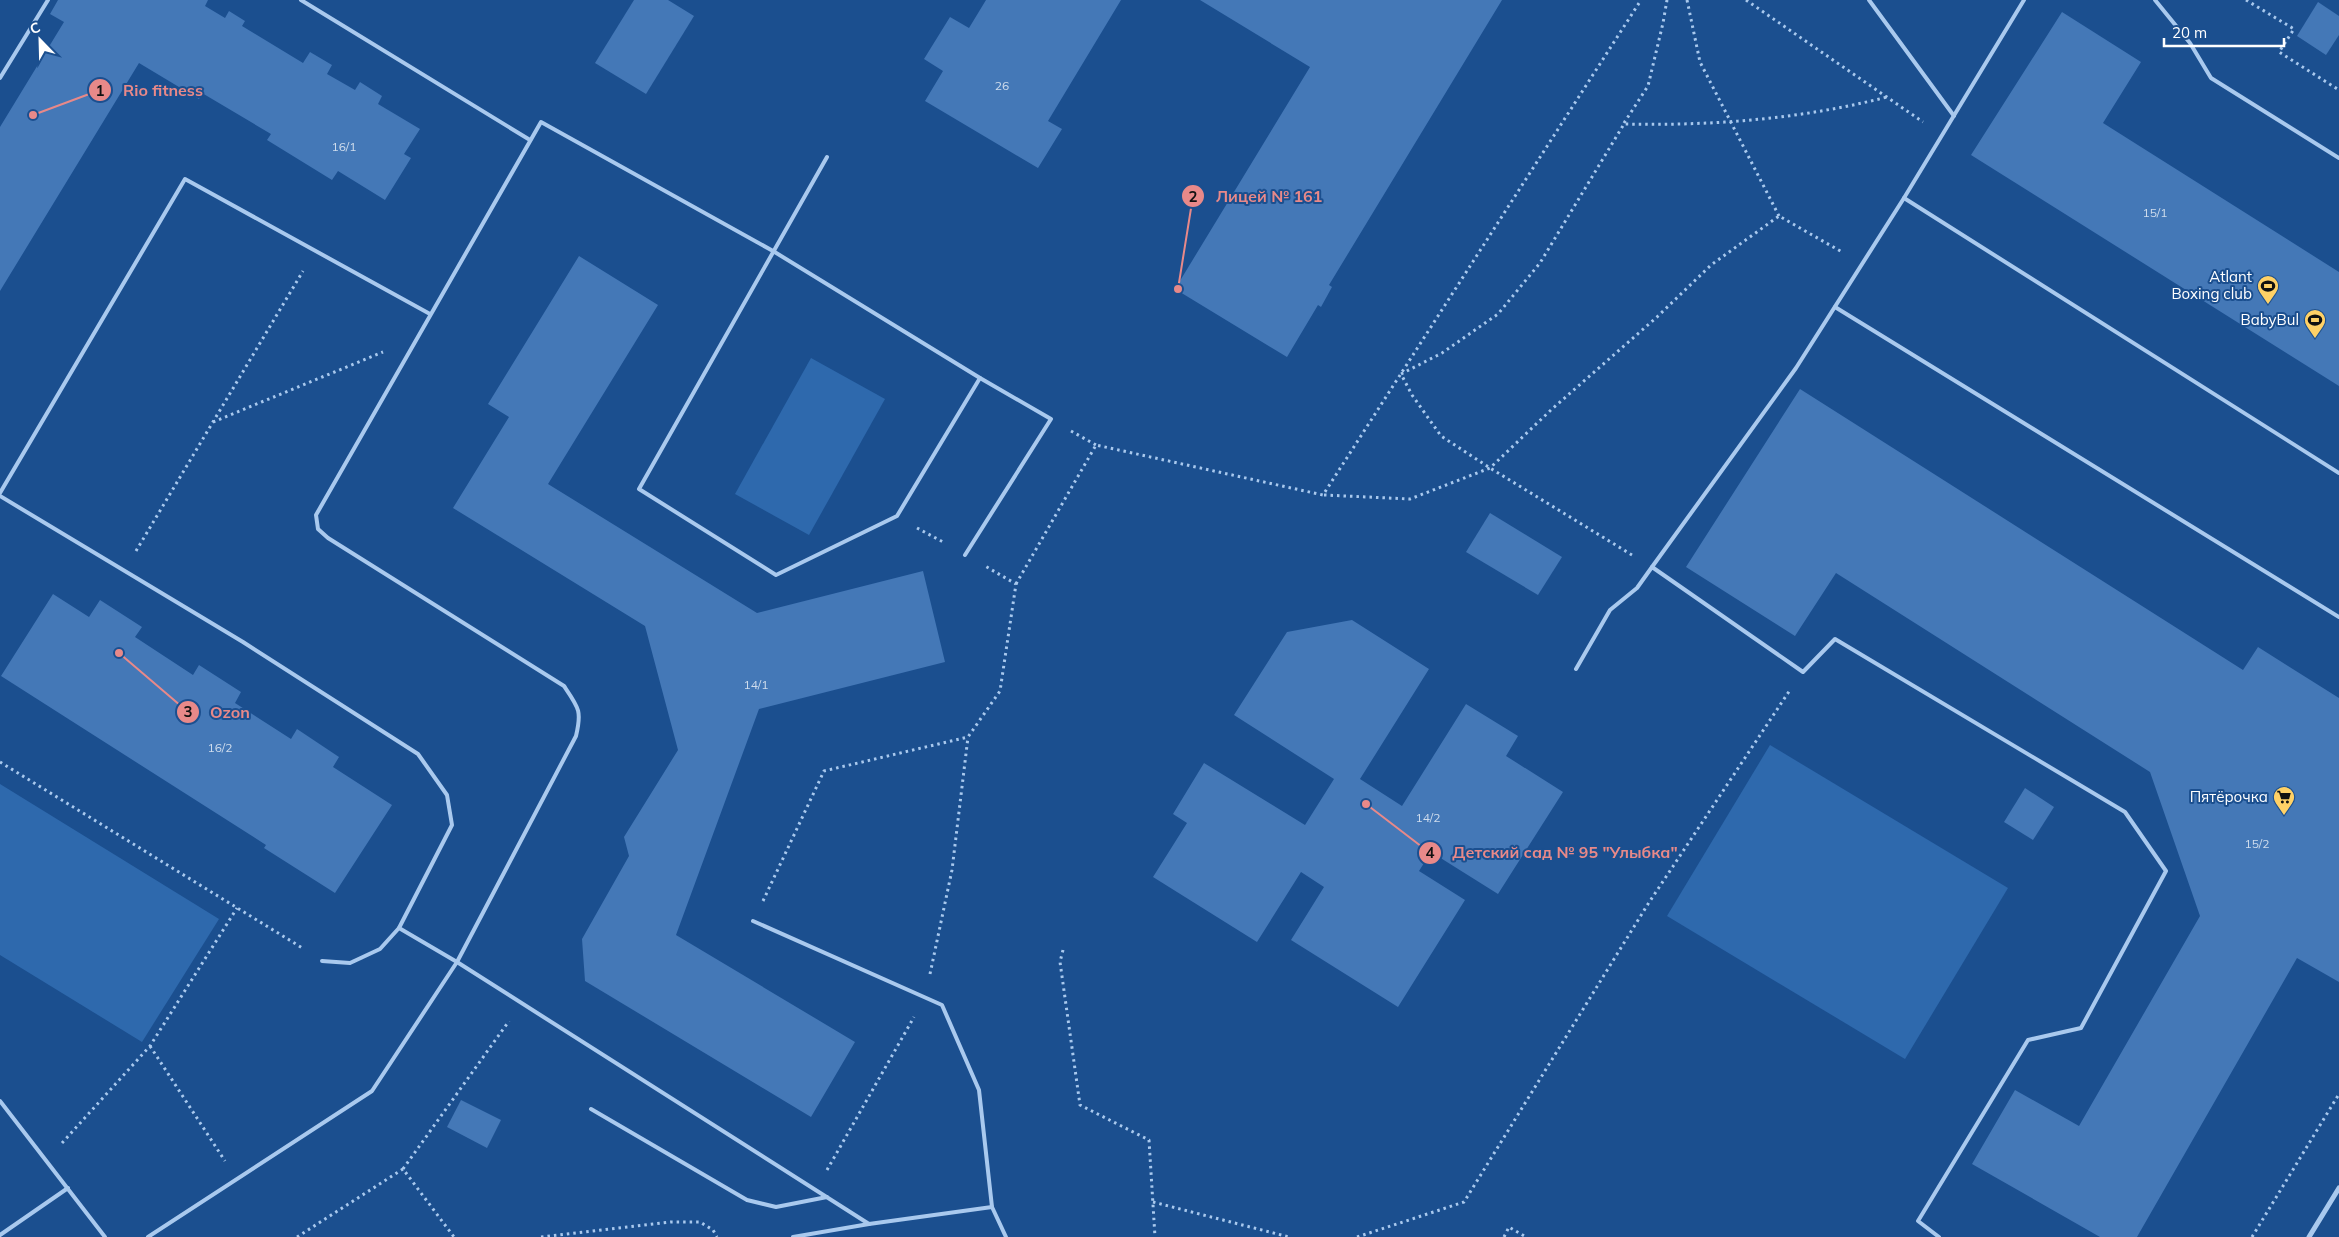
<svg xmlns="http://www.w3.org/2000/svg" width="2339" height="1237" viewBox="0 0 2339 1237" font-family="Mulish,sans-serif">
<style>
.green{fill:#2e69ad}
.building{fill:#4478b7}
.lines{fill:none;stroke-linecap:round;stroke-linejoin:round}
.path{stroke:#a9c9ee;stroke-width:3;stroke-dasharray:2.5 4;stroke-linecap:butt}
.service{stroke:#a9c9ee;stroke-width:4}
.minor{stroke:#a9c9ee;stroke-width:5}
.labels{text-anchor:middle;stroke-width:4;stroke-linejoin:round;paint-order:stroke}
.number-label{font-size:12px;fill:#d0dded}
.poi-label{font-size:15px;fill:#fff;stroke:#1b4f8f;text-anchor:end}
.leader{fill:none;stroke:#e88989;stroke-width:2}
.callout-dot{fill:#e88989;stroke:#1b4f8f;stroke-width:2}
.mark-label{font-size:15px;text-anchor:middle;font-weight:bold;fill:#111}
.callout-label{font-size:16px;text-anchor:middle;font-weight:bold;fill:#e88989;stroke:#1b4f8f;stroke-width:4;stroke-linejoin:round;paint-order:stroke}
</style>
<rect width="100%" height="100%" fill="#1b4f8f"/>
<g class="green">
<polygon points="811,358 885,399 809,535 735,494"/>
<polygon points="1770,745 2008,888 1905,1059 1667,916"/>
<polygon points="0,784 219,919 142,1042 0,955"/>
</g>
<g class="building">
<polygon points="58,0 208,0 205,6 225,18 229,11 245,21 242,26 303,63 310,52 332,65 327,74 355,90 360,82 382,96 378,104 420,129 404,154 411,158 385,200 338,171 332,180 267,140 271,134 202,93 199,99 139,63 0,291 0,127 64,22 50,14"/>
<polygon points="634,0 668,0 694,16 646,94 595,63"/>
<polygon points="986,0 1121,0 1048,121 1062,129 1038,168 925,101 943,71 924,59 950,17 969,28"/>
<polygon points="1200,0 1502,0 1329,285 1332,287 1321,307 1318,305 1287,357 1175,289 1310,67"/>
<polygon points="2318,2 2339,16 2339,35 2326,55 2297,36"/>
<polygon points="2062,12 2141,62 2103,123 2339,272 2339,386 1971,155"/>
<polygon points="579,256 658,305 548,484 757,613 923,571 945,662 759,709 676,935 855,1042 811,1117 585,981 582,939 629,856 624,837 678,750 645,626 453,508 509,417 488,404"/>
<polygon points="1800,389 2243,670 2258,647 2339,698 2339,982 2297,958 2137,1237 2100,1237 1972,1164 2015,1090 2079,1126 2200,916 2150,772 1836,573 1795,636 1686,567"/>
<polygon points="1490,513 1562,557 1538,595 1466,552"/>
<polygon points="53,594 89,617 100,600 142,627 135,637 193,675 199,665 241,692 235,703 291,739 297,729 339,757 333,767 392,805 335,893 264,848 266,845 1,676"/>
<polygon points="1352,620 1429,669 1360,779 1402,806 1466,704 1518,736 1506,756 1563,792 1498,894 1431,852 1419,871 1465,900 1398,1007 1291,940 1324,887 1301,872 1257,942 1153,877 1187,823 1173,814 1204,763 1305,825 1334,779 1234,715 1287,632"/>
<polygon points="2025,788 2054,807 2033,840 2004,822"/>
<polygon points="461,1100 501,1120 487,1148 447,1127"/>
</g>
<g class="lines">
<g class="path">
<polyline points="1687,0 1700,62 1779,216"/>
<polyline points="1746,0 1923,122"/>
<polyline points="2246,0 2294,29 2279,52 2339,90"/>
<polyline points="1624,123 1648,86 1663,23 1667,0"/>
<polyline points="213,422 383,352"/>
<polyline points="1071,431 1096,445"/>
<polyline points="1324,495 1410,499 1490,468 1552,409 1657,317 1711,265 1779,216 1842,252"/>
<polyline points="917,528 945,543"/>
<polyline points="136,551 303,271"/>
<path d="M1632,555L1490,468L1441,436L1412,395L1401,374L1442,353L1498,314L1540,263L1624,124C1712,126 1802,119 1887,97"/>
<polyline points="1016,584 1096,445 1323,495 1641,0"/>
<polyline points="0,762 304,949"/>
<polyline points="763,901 824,771 968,737 1000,691 1016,584 985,566"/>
<polyline points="1063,950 1060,962 1080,1105 1149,1140 1155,1237"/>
<polyline points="930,974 952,870 968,737"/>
<polyline points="150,1046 225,1161"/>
<polyline points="62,1143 150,1046 237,908"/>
<polyline points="403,1169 509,1021"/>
<polyline points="827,1170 914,1017"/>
<polyline points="1153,1202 1289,1237"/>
<polyline points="297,1237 403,1169 454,1237"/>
<polyline points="541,1237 671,1222 700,1222 713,1230 717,1237"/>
<polyline points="1357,1237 1464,1202 1648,904 1790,690"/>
<polyline points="1504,1237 1509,1227 1526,1237"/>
<polyline points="2252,1237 2339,1094"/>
</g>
<g class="service">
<polyline points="301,0 530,140"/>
<polyline points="1869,0 1954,116"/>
<polyline points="2155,0 2190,43 2211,78 2339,158"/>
<polyline points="0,78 48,0"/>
<polyline points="827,157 639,489 776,575 897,516 980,378"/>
<polyline points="1904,198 2339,473"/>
<polyline points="1835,307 2339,617"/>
<polyline points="0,493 185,179 430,314"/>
<polyline points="0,496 243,642 418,754 447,795 452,825 399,928 457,962 869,1224 992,1207"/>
<polyline points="1652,567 1796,368 1904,198 2024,0"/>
<polyline points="1576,669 1610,610 1637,588 1652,567 1803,672 1835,639 2125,812 2166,871 2081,1028 2028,1040 1918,1221 1939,1237"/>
<polyline points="753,921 942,1005 979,1090 992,1207 1006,1237"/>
<polyline points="322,961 350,963 380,949 399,928"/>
<polyline points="0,1101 105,1237"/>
<polyline points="591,1109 747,1200 776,1207 827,1197"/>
<polyline points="0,1235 68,1188"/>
<path d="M148,1237L372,1091L457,962L576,736C582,711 579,708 564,686L328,538L318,529L316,515L541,122L773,251L980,378L1051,419L965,555"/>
<polyline points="793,1237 869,1224"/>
</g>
<polyline class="minor" points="2309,1237 2339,1188"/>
</g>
<defs>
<g id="stadium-pin" transform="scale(1.125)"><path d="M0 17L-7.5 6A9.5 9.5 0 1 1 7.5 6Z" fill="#ffd166" stroke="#1b4f8f"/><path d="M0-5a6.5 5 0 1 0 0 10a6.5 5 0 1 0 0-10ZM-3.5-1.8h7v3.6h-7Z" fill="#111"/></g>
<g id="supermarket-pin" transform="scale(1.125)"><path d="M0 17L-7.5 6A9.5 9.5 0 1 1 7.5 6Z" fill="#ffd166" stroke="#1b4f8f"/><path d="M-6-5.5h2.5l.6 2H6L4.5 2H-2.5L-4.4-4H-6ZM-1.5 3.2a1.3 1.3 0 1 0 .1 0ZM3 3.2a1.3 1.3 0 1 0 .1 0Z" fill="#111"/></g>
</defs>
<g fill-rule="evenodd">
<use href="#stadium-pin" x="2268" y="286"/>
<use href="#stadium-pin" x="2315" y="320"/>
<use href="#supermarket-pin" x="2284" y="797"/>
</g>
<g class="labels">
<g class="number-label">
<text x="1002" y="90">26</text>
<text x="344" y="151">16/1</text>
<text x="2155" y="217">15/1</text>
<text x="756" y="689">14/1</text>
<text x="220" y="752">16/2</text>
<text x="1428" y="822">14/2</text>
<text x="2257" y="848">15/2</text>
</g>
<g class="poi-label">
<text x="2252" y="282">Atlant<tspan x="2252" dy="17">Boxing club</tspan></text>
<text x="2299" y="325">BabyBul</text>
<text x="2268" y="802">Пятёрочка</text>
</g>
</g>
<path class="leader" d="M33 115L100 90M1178 289L1193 196M119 653L188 712M1366 804L1430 853"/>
<g class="callout-dot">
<circle cx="33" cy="115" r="5"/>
<circle cx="1178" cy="289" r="5"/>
<circle cx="119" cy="653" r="5"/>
<circle cx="1366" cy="804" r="5"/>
<circle cx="100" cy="90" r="12"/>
<circle cx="1193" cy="196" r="12"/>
<circle cx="188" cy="712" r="12"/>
<circle cx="1430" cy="853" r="12"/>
</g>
<g class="mark-label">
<text x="100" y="96">1</text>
<text x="1193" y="202">2</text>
<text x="188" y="717">3</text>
<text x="1430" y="858">4</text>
</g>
<g class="callout-label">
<text x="163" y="96">Rio fitness</text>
<text x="1269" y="202">Лицей № 161</text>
<text x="230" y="718">Ozon</text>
<text x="1565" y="858">Детский сад № 95 "Улыбка"</text>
</g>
<g transform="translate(40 40) rotate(337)" stroke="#1b4f8f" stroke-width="4" paint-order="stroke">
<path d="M0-4L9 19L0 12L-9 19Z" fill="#ffffff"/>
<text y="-8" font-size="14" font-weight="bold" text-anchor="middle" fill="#ffffff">С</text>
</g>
<path d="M2164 38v8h120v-8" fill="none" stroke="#ffffff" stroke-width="2.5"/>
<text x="2172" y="38" font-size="15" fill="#ffffff" stroke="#1b4f8f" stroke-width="4" paint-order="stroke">20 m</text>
</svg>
